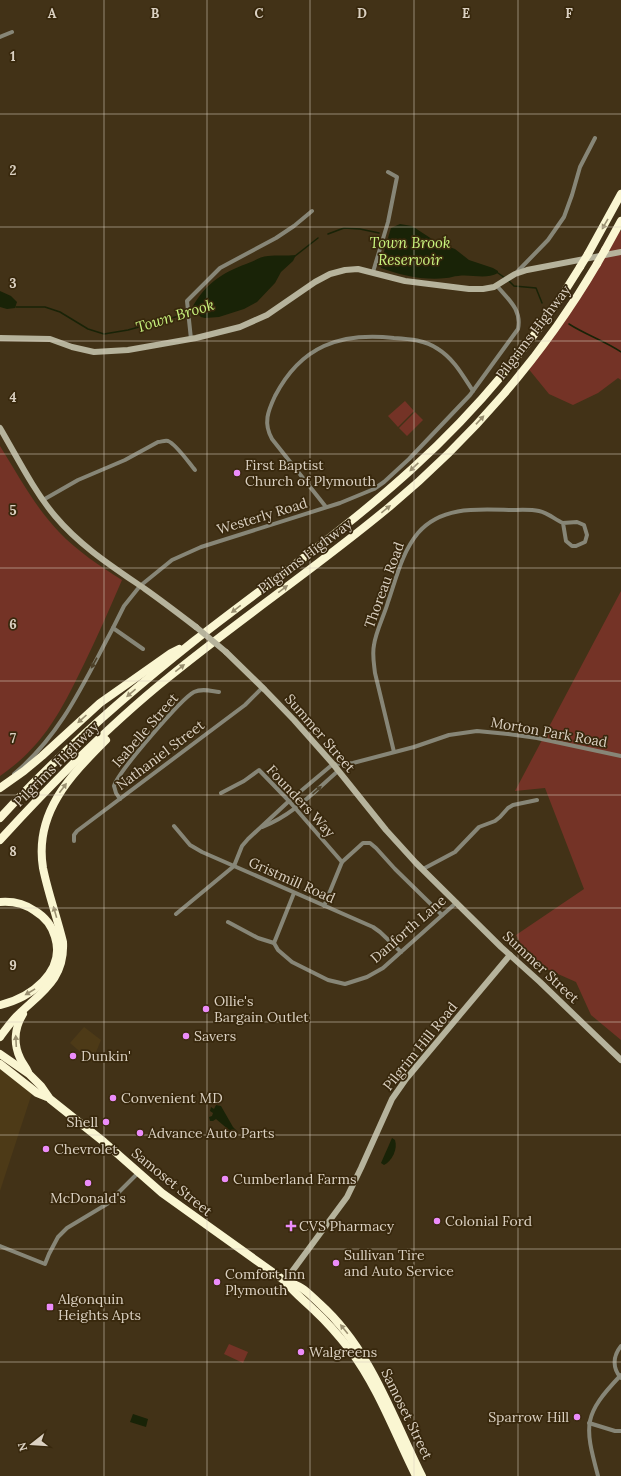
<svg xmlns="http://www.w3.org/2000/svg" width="621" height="1476" viewBox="0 0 621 1476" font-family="Lora,serif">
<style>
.built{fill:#4d3a17}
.green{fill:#743326}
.water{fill:#192307}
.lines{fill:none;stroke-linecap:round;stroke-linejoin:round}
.stream{stroke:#192307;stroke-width:1.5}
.street{stroke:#878677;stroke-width:4}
.secondary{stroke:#b6b39c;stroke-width:6}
.highway{stroke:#faf6d2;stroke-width:8}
.secondary-bridge{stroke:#b6b39c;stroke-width:6}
.highway-bridge{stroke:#faf6d2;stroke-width:8}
.oneway{fill:#998f70}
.oneway2{fill:#4c4028}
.grid{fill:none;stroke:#dbd1c2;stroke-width:1;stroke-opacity:0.55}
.poi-dot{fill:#ec8cfa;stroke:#38280d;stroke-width:1.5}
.labels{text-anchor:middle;stroke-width:3.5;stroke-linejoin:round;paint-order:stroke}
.street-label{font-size:14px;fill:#dbd1c2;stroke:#38280d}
.poi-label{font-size:14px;fill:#dbd1c2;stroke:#38280d;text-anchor:start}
.water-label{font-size:15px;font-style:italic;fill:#c8f37e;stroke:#38280d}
.grid-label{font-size:13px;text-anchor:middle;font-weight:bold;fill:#dbd1c2;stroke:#38280d;stroke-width:3.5;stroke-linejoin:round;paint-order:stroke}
</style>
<rect width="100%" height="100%" fill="#423217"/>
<g class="built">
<polygon points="84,1027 101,1040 92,1062 70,1043"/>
<polygon points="0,1069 32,1093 0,1191"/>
</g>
<g class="green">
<polygon points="621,231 621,380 618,378 598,393 573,405 549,394 527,367 555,330 610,233"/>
<polygon points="405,401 414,411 398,427 388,416"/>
<polygon points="415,412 423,420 407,436 399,428"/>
<path d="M0,446C18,475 35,507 59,532C77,551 100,566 122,580C110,608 98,635 85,662C62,709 45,745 0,776Z"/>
<polygon points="621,591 621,1040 591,1015 576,982 531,962 516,935 584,889 545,788 515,791"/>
<polygon points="229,1344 248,1352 243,1363 224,1354"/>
</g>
<g class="water">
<path d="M400,224L412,226L438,243L455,249L469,260L493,268L498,271V273C485,280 472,274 458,276C454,276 450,278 446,278C426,281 399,275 381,268L380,265L391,228Z"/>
<path d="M296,255L293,261L281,272L275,283L257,302L244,309L219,317L205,318L201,317L192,308C206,282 224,272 251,262C256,260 262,256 268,256C277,255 286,256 296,255Z"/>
<polygon points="0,291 11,296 17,302 15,308 7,309 0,307"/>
<polygon points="216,1105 221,1106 233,1127 238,1132 236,1136 216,1119 213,1121 210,1121 209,1117 212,1116 213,1113 210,1111 211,1107 214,1109"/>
<path d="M392,1138L395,1140C398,1149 392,1161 384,1165L381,1163Z"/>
<polygon points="133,1414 148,1419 146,1427 130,1422"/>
</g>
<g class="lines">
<g class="stream">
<polyline points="328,234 344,228 360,229 379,233"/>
<polyline points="295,256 318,238"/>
<polyline points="498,273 505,278"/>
<polyline points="508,280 514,286 536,288 542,303"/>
<polyline points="16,307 45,307 60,312 88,329 104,334 128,330 197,311"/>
<path d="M569,324C586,335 605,341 621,352"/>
</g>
<g class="street">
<polyline points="0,37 12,32"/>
<polyline points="373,272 388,222 397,177 388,172"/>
<polyline points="517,272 548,240 564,217 572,195 580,167 595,138"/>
<polyline points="191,339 187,301 220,268 276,238 294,226 312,211"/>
<path d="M43,500L78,480L125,460L158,442C161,442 165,440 168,441C176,444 189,463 195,470"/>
<path d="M326,507L272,439C263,423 268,411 275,396C301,346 340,332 394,338C410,339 425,340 438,349C454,359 463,376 473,391"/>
<path d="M143,649L113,628L124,606L140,586L172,560L201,547L340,503L374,489L384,482L409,459L470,395L518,329C522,310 509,300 497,286"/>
<path d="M394,752L375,673C374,664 372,654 374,645C376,631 384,616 388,602C396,579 402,552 418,533C441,506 478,509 509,510C519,510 530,509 539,511C549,513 555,520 563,523L566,541L572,546H576L585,542L587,535L584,525L577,522L563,523"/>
<path d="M14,774C62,734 84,682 113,628"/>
<polyline points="221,793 244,781 259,770 289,801 342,862"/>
<path d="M120,799L116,793L114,786C118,772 182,698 194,692C202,688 211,691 219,692"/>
<polyline points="174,826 190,845 202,852 373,927 380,932 401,952"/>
<path d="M262,827C292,816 315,791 338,771"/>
<polyline points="74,841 74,835 77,831 245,705 263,687"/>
<polyline points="423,869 455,852 479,827 495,821 500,817 508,808 513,805 537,800"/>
<polyline points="294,893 274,943 278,950 292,962 328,980 345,984 367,977 383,968 457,902"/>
<polyline points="324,906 342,862 363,843 370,843 376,848 395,869 442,915"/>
<polyline points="176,914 234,866 242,846 248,839 289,801 333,764 353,763 414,747 449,735 477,731 508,734 537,738 621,756"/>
<polyline points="228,922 258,938 274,943"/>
<polyline points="0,1246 45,1264 49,1254 58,1237 67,1228 107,1204 138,1173"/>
<path d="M621,1378C612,1368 613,1356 621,1346"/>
<polyline points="589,1423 615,1431 621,1431"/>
<path d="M598,1476C584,1424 583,1415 621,1375"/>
</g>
<g class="secondary">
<polyline points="0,338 50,339 72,347 94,352 128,350 196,338 240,327 267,315 315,282 330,274 345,270 358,269 405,281 469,289 483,289 494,287 515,274 527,270 621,252"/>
<path d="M0,428C17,457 34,491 55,516C80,546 113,567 145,589C162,601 179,614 196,627"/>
<polyline points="226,652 265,690 294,720 333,764 386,830 416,863 501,947 540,982 621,1060"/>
<polyline points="285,1281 347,1197 361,1168 392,1099 406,1079 510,955"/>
</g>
<g class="highway">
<polyline points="605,250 621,221"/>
<polyline points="588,254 621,194"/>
<polyline points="0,788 24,771 42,756 100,703 171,653 179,649"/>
<path d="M0,818C59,753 126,695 194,641C267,584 344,531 413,468C476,411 536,340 580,267"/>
<path d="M0,840C53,782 108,726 169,677C240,619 317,567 388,508C470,440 543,356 597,264"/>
<path d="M0,902C12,901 25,904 35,911C45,917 52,926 55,937C66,972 30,998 0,1005"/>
<path d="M23,1014C15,1027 13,1043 20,1058C22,1063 26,1067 28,1072"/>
<path d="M0,1037C6,1029 12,1020 20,1013C43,991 65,978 63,942C57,917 48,893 43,868C34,813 70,776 106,740"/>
<path d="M0,1054L29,1074L41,1086L50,1099L104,1142L162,1193L285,1281C294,1293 305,1301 315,1311C328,1323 339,1336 350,1350C378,1387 395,1434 416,1476"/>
<polyline points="0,1064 37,1093 47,1097"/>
<path d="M285,1281C303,1286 307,1292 320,1304C371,1350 392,1416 422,1476"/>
</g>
<polyline class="secondary-bridge" points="196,627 226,652"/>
<g class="highway-bridge">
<polyline points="597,264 605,250"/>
<polyline points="580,267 588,254"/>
</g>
</g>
<defs><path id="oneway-solid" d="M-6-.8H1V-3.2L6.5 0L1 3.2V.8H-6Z"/></defs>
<g class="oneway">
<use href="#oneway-solid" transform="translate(605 224) rotate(120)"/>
<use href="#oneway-solid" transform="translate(480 420) rotate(-47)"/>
<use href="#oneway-solid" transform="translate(414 467) rotate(137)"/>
<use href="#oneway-solid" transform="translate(386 509) rotate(-39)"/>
<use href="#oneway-solid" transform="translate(283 589) rotate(-37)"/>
<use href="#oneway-solid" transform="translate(236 609) rotate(142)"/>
<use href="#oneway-solid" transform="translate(180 668) rotate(-38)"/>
<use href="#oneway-solid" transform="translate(131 693) rotate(140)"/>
<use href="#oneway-solid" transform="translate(82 719) rotate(138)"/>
<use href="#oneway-solid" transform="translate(63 788) rotate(-53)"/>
<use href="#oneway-solid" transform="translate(55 912) rotate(-106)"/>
<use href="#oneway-solid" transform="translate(30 992) rotate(149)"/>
<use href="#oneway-solid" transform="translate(16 1041) rotate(-93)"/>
<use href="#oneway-solid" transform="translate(344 1329) rotate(-129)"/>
</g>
<g class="oneway2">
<use href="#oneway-solid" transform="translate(94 663) rotate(119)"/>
<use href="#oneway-solid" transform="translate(317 790) rotate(-41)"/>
</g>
<path class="grid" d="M104,0V1476M207,0V1476M310,0V1476M414,0V1476M518,0V1476M0,114H621M0,227H621M0,341H621M0,454H621M0,568H621M0,681H621M0,795H621M0,908H621M0,1022H621M0,1135H621M0,1249H621M0,1362H621"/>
<g class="poi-dot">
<circle cx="237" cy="473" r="4"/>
<circle cx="206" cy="1009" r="4"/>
<circle cx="186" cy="1036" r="4"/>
<circle cx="73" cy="1056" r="4"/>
<circle cx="113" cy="1098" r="4"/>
<circle cx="106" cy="1122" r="4"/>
<circle cx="140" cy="1133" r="4"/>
<circle cx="46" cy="1149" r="4"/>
<circle cx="225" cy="1179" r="4"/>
<circle cx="88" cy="1183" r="4"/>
<circle cx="437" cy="1221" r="4"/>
<path d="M289 1220h4v4h4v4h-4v4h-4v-4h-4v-4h4z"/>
<circle cx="336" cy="1263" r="4"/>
<circle cx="217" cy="1282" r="4"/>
<rect x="46" y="1303" width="8" height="8" rx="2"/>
<circle cx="301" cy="1352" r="4"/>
<circle cx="577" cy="1417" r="4"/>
</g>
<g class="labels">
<g class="street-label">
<text transform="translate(533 332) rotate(-53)" y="5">Pilgrims Highway</text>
<text transform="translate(262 516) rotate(-17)" y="5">Westerly Road</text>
<text transform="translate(305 556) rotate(-37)" y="5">Pilgrims Highway</text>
<text transform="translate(384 585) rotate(-70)" y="5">Thoreau Road</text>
<text transform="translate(145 730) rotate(-49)" y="5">Isabelle Street</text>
<text transform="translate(549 732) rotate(10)" y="5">Morton Park Road</text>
<text transform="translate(320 733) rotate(49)" y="5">Summer Street</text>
<text transform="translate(160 755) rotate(-37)" y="5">Nathaniel Street</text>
<text transform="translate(56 764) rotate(-45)" y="5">Pilgrims Highway</text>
<text transform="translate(301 801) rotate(47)" y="5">Founders Way</text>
<text transform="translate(292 880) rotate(24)" y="5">Gristmill Road</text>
<text transform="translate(408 929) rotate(-41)" y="5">Danforth Lane</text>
<text transform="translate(541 967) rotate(43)" y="5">Summer Street</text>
<text transform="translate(420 1046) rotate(-51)" y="5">Pilgrim Hill Road</text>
<text transform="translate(172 1182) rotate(39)" y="5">Samoset Street</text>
<text transform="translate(407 1414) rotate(64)" y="5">Samoset Street</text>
</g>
<g class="poi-label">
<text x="245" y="470">First Baptist<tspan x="245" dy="16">Church of Plymouth</tspan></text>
<text x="214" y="1006">Ollie's<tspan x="214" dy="16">Bargain Outlet</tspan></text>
<text x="194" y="1041">Savers</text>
<text x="81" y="1061">Dunkin'</text>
<text x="121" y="1103">Convenient MD</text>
<text x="98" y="1127" text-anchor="end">Shell</text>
<text x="148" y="1138">Advance Auto Parts</text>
<text x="54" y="1154">Chevrolet</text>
<text x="233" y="1184">Cumberland Farms</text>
<text x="88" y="1203" text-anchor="middle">McDonald's</text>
<text x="445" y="1226">Colonial Ford</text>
<text x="299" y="1231">CVS Pharmacy</text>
<text x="344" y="1260">Sullivan Tire<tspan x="344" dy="16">and Auto Service</tspan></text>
<text x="225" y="1279">Comfort Inn<tspan x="225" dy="16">Plymouth</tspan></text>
<text x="58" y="1304">Algonquin<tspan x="58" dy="16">Heights Apts</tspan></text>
<text x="309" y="1357">Walgreens</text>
<text x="569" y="1422" text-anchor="end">Sparrow Hill</text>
</g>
<g class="water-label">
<text x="410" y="248">Town Brook<tspan x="410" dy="17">Reservoir</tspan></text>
<text transform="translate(175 316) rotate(-17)" y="5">Town Brook</text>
</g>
</g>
<g class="grid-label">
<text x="52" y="18">A</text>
<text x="155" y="18">B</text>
<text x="259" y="18">C</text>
<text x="362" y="18">D</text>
<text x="466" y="18">E</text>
<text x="569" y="18">F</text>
<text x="13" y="61">1</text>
<text x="13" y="175">2</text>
<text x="13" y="288">3</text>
<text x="13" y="402">4</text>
<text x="13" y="515">5</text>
<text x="13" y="629">6</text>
<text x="13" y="743">7</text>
<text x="13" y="856">8</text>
<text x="13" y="970">9</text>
</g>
<g transform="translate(32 1444) rotate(253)" stroke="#38280d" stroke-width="3" paint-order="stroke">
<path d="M0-3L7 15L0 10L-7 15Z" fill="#dbd1c2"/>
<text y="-6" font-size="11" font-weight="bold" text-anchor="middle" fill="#dbd1c2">N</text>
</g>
</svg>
